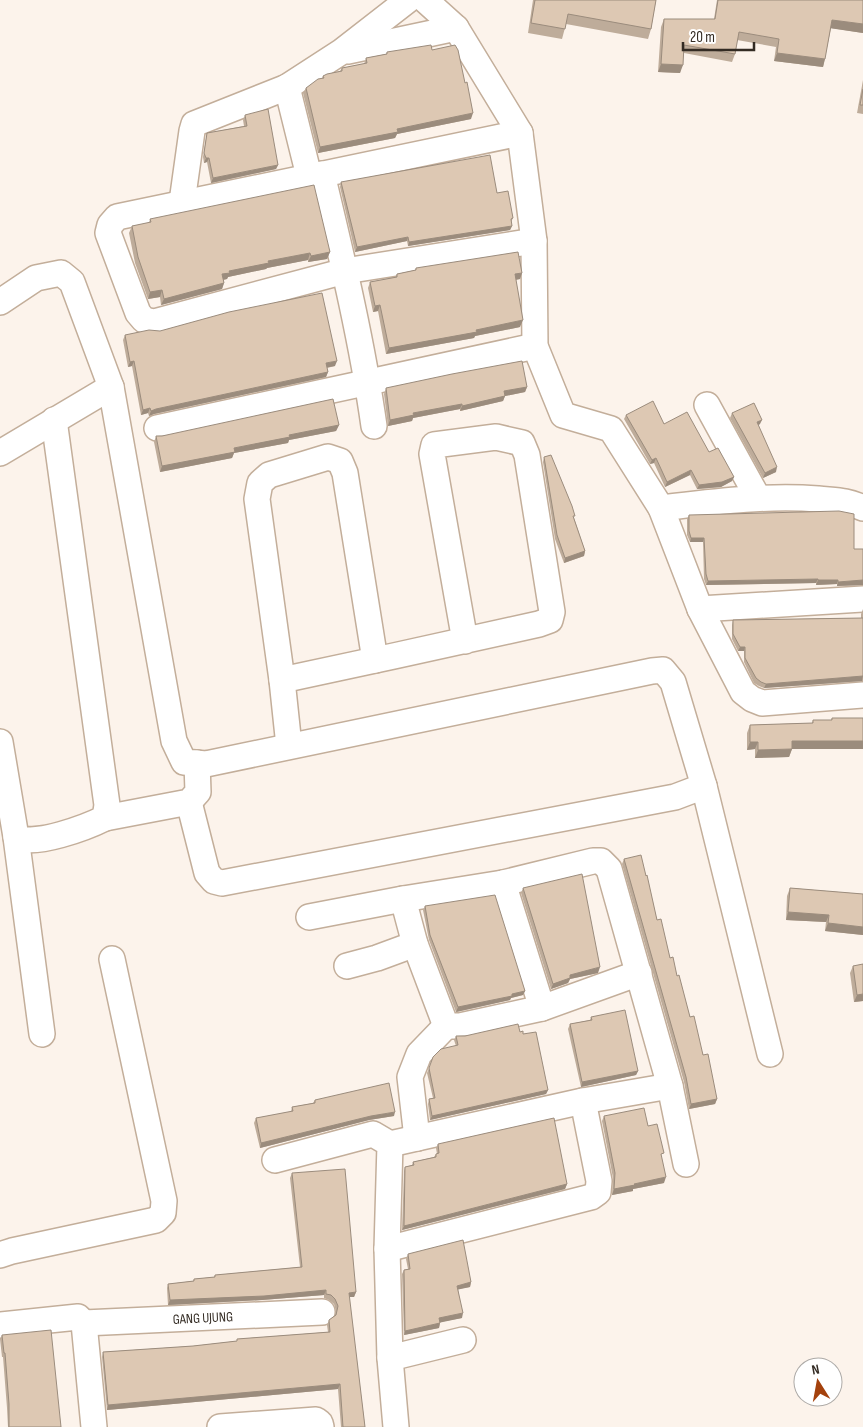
<svg xmlns="http://www.w3.org/2000/svg" width="863" height="1427" viewBox="0 0 863 1427" font-family="'Sofia Sans Condensed',sans-serif">
<style>
.lines{fill:none;stroke-linecap:round;stroke-linejoin:round}
.minor-casing{stroke:#c3ae9a;stroke-width:28}
.minor{stroke:#fff;stroke-width:25}
.wall{fill:#beac9a}
.shaded-wall{fill:#9b8c7d}
.building{fill:#ddc8b3;stroke:#9b8c7d}
.labels{text-anchor:middle;stroke-width:4.5;stroke-linejoin:round;paint-order:stroke}
.street-label{font-size:14px;fill:#332b23;stroke:#fff}
</style>
<rect width="100%" height="100%" fill="#fcf3eb"/>
<g class="lines">
<g class="minor-casing">
<g id="minor">
<polyline points="425,0 456,28 520,133 534,241 535,346 563,415 611,429 661,508 700,609 743,692 752,699 762,703 863,695"/>
<polyline points="348,51 456,28"/>
<polyline points="287,87 309,176"/>
<polyline points="520,133 117,217 110,225 108,233 138,313 144,320 154,322 345,271 534,241"/>
<path d="M322,174C342,258 362,341 374,426"/>
<polyline points="182,202 192,131 194,124 287,87 341,52 408,0"/>
<polyline points="0,302 36,278 61,273 72,282 111,387 174,741 184,762 206,764 652,671 663,670 673,682 704,786 675,797 222,883 214,881 207,873 189,802"/>
<polyline points="707,405 758,498"/>
<polyline points="157,428 535,346"/>
<polyline points="0,453 111,387"/>
<path d="M661,508C713,502 765,495 818,499C837,501 846,500 863,508"/>
<polyline points="700,609 863,599"/>
<polyline points="282,680 257,499 260,483 269,475 328,457 340,461 345,473 375,660"/>
<path d="M0,742L16,837C35,847 87,827 105,818L107,805L54,420"/>
<path d="M289,746L282,680C368,662 453,643 539,624L550,620L552,612L527,455L522,443L496,437L434,445L432,454L465,641"/>
<polyline points="704,786 770,1054"/>
<polyline points="105,818 189,802 198,792 197,763"/>
<polyline points="16,837 42,1034"/>
<polyline points="503,883 542,1008"/>
<polyline points="403,899 415,944 446,1026 460,1026 542,1008 639,973"/>
<polyline points="309,917 403,899 503,883 593,861 601,861 609,869 670,1086 686,1164"/>
<polyline points="347,966 377,958 415,944"/>
<polyline points="417,1138 410,1077 419,1054 446,1026"/>
<polyline points="390,1144 583,1101 670,1086"/>
<polyline points="275,1160 373,1134 390,1144 387,1249 390,1358 396,1427"/>
<polyline points="387,1249 591,1197 598,1192 599,1181 583,1101"/>
<polyline points="0,1255 12,1251 156,1220 163,1213 164,1201 112,959"/>
<path id="s1" d="M84,1323L322,1312"/>
<polyline points="0,1325 78,1317 84,1323 94,1427"/>
<polyline points="390,1358 463,1340"/>
<polyline points="220,1427 316,1420 320,1423 321,1427"/>
</g>
</g>
<use href="#minor" class="minor"/>
</g>
<g class="wall">
<polygon points="533,0 656,0 651,29 648,39 566,24 562,39 528,33"/>
<polygon points="717,0 863,0 863,33 831,28 823,67 774,61 776,47 737,40 735,54 732,62 684,53 680,73 658,72 661,27 664,19 714,19"/>
<polygon points="432,50 471,119 397,134 395,138 318,153 303,93 306,88 322,78 323,76 340,71 342,68 364,64 366,58 386,54 387,52"/>
<polygon points="863,80 863,114 857,113"/>
<polygon points="245,115 278,165 276,169 211,183 207,162 204,163 203,157 206,138 207,133 244,126 243,120"/>
<polygon points="341,182 497,193 513,218 511,222 512,226 510,230 408,246 407,241 355,252 340,187"/>
<polygon points="150,219 330,252 327,259 308,262 308,260 267,268 266,269 228,277 227,279 224,280 224,283 222,289 161,305 160,297 148,299 135,263 129,233 132,226 149,223"/>
<polygon points="416,268 522,273 520,279 516,280 520,327 475,336 474,338 386,354 378,311 373,312 368,288 370,282 395,277 397,274 415,270"/>
<polygon points="125,335 335,366 327,368 328,372 326,377 154,414 149,416 148,413 141,415 132,366 128,367 123,340"/>
<polygon points="527,387 525,392 505,396 503,401 460,411 460,409 413,418 412,421 388,426 384,394 386,388"/>
<polygon points="732,413 760,424 758,425 776,472 763,478 730,418"/>
<polygon points="626,415 664,424 709,452 734,477 732,481 721,487 697,489 690,475 665,487 654,463 650,464 624,419"/>
<polygon points="339,425 336,431 289,440 288,443 234,453 232,458 160,472 154,442 156,436"/>
<polygon points="544,457 574,518 585,551 584,556 564,563 555,539 543,462"/>
<polygon points="689,515 854,549 863,549 863,585 837,586 837,584 816,585 816,583 706,585 704,579 703,542 690,542 687,535 687,519"/>
<polygon points="863,609 863,681 764,688 759,686 754,683 744,662 744,651 738,651 732,639 732,625 733,620 861,618 861,614"/>
<polygon points="832,718 863,718 863,749 792,749 789,757 755,758 755,749 747,750 747,733 750,725 812,723 813,720 831,720"/>
<polygon points="624,859 646,876 657,920 703,1055 717,1099 715,1104 689,1109 684,1082 622,864"/>
<polygon points="523,888 598,973 570,979 568,983 551,989 521,893"/>
<polygon points="790,888 863,894 863,935 825,931 826,922 786,920 787,896"/>
<polygon points="425,906 525,991 523,995 511,998 510,1000 456,1012 429,940 423,910"/>
<polygon points="863,964 863,1001 854,1002 850,973 853,966"/>
<polygon points="591,1017 638,1071 636,1075 581,1087 568,1029 570,1024 590,1020"/>
<polygon points="520,1032 523,1034 548,1090 546,1094 430,1120 428,1104 429,1099 433,1098 427,1073 429,1068 456,1046 454,1040 456,1036"/>
<polygon points="315,1100 394,1116 369,1120 260,1148 254,1123 256,1118 291,1112 292,1107 313,1103"/>
<polygon points="604,1116 648,1126 664,1183 633,1189 633,1191 612,1195 613,1178 602,1121"/>
<polygon points="438,1144 567,1184 565,1189 402,1230 404,1171 405,1167 412,1165 413,1162 434,1157 436,1154 437,1154 436,1148"/>
<polygon points="292,1173 356,1292 354,1297 349,1297 365,1427 341,1427 338,1389 107,1410 102,1357 103,1352 193,1346 237,1341 237,1339 328,1332 327,1325 329,1320 335,1315 336,1311 334,1304 329,1300 324,1298 324,1295 262,1300 168,1305 167,1288 168,1284 193,1281 194,1279 214,1277 215,1275 300,1267 290,1178"/>
<polygon points="408,1254 471,1282 470,1287 458,1289 462,1318 440,1322 439,1328 404,1335 402,1274 404,1270 408,1269 406,1259"/>
<polygon points="2,1335 61,1427 8,1427 7,1408 3,1357 2,1357 0,1339"/>
</g>
<g class="shaded-wall">
<polygon points="832,20 863,24 863,33 829,28"/>
<polygon points="777,53 825,59 823,67 774,61"/>
<polygon points="661,64 683,65 680,73 658,72"/>
<polygon points="473,113 471,119 397,134 395,138 318,153 320,147 397,129"/>
<polygon points="206,158 209,158 207,162 204,163"/>
<polygon points="278,165 276,169 211,183 213,178"/>
<polygon points="512,226 510,230 408,246 409,242"/>
<polygon points="408,237 407,241 355,252 357,247"/>
<polygon points="330,252 327,259 308,262 311,256"/>
<polygon points="310,253 308,260 267,268 266,269 228,277 227,279 220,280 222,274 229,271 268,261"/>
<polygon points="522,273 520,279 513,280 515,274"/>
<polygon points="224,283 222,289 161,305 164,299"/>
<polygon points="162,290 160,297 148,299 150,292"/>
<polygon points="380,305 378,311 373,312 375,306"/>
<polygon points="523,320 520,327 475,336 474,338 386,354 389,348"/>
<polygon points="134,361 132,366 128,367 130,362"/>
<polygon points="337,361 335,366 324,368 326,363"/>
<polygon points="328,372 326,377 154,414 149,416 151,411 156,409"/>
<polygon points="527,387 525,392 505,396 503,401 460,411 462,406 504,391"/>
<polygon points="462,404 460,409 413,418 412,421 388,426 390,420 413,413"/>
<polygon points="150,408 148,413 141,415 143,410"/>
<polygon points="762,420 760,424 755,427 757,422"/>
<polygon points="339,425 336,431 289,440 288,443 234,453 232,458 160,472 162,466 289,435"/>
<polygon points="656,458 654,463 650,464 652,460"/>
<polygon points="777,467 776,472 763,478 765,473"/>
<polygon points="691,470 690,475 665,487 667,482"/>
<polygon points="734,477 732,481 721,487 697,489 699,485"/>
<polygon points="691,538 704,538 703,542 690,542"/>
<polygon points="585,551 584,556 564,563 565,558"/>
<polygon points="818,579 816,583 706,585 708,581"/>
<polygon points="818,580 838,580 837,584 816,585"/>
<polygon points="863,580 863,585 837,586 838,582"/>
<polygon points="740,647 745,647 744,651 738,651"/>
<polygon points="863,676 862,681 764,688 766,684"/>
<polygon points="792,741 863,741 863,749 789,749"/>
<polygon points="750,742 758,742 755,749 747,750"/>
<polygon points="792,749 789,757 755,758 758,750"/>
<polygon points="788,912 829,915 826,922 786,920"/>
<polygon points="828,923 863,927 863,935 825,931"/>
<polygon points="600,967 598,973 570,979 568,983 551,989 553,984 570,975"/>
<polygon points="525,991 523,995 511,998 510,1000 456,1012 458,1007"/>
<polygon points="863,994 863,1001 854,1002 857,995"/>
<polygon points="638,1071 636,1075 581,1087 582,1082"/>
<polygon points="548,1090 546,1094 430,1120 432,1116"/>
<polygon points="717,1099 715,1104 689,1109 691,1104"/>
<polygon points="395,1112 394,1116 369,1120 260,1148 261,1143 371,1116"/>
<polygon points="666,1177 664,1183 633,1189 633,1191 612,1195 614,1189 634,1184"/>
<polygon points="567,1184 565,1189 402,1230 404,1226"/>
<polygon points="471,1282 470,1287 456,1290 457,1286"/>
<polygon points="326,1290 324,1295 262,1300 168,1305 170,1300"/>
<polygon points="356,1292 354,1297 347,1297 349,1293"/>
<polygon points="463,1313 462,1318 438,1323 439,1318"/>
<polygon points="440,1323 439,1328 404,1335 405,1331"/>
<polygon points="340,1384 338,1389 107,1410 108,1405"/>
</g>
<g class="building">
<polygon points="535,0 656,0 651,29 568,14 565,29 531,23"/>
<polygon points="718,0 863,0 863,24 832,20 825,59 777,53 779,39 739,32 735,54 684,45 683,65 661,64 664,19 715,19"/>
<polygon points="431,45 432,50 455,45 458,50 465,83 467,82 473,113 397,129 398,132 320,147 306,88 318,79 324,78 323,76 327,74 342,71 342,68 367,63 366,58 387,54 387,52"/>
<polygon points="863,89 863,105 860,105"/>
<polygon points="268,109 278,165 213,178 209,158 206,158 204,153 207,133 247,126 245,115"/>
<polygon points="490,155 497,193 508,191 513,218 511,219 512,226 409,242 408,237 357,247 341,182"/>
<polygon points="314,185 330,252 311,256 310,253 268,261 269,263 229,271 230,273 222,274 224,283 164,299 162,290 150,292 138,257 132,226 151,222 150,219"/>
<polygon points="518,252 522,273 515,274 523,320 476,330 477,332 389,348 380,305 375,306 370,282 397,277 397,274 416,270 416,268"/>
<polygon points="322,293 337,361 326,363 328,372 156,409 151,411 150,408 143,410 134,361 130,362 125,335 149,330 160,331 229,312"/>
<polygon points="522,361 527,387 504,391 505,396 462,406 462,404 413,413 414,415 390,420 386,388 452,374"/>
<polygon points="333,399 339,425 289,435 290,437 234,448 235,452 162,466 156,436 162,436"/>
<polygon points="653,401 664,424 687,412 709,452 718,448 734,477 722,482 699,485 691,470 667,482 656,458 652,460 626,415"/>
<polygon points="754,403 762,420 757,422 777,467 765,473 732,413"/>
<polygon points="551,455 572,506 575,516 573,516 585,551 565,558 557,535 544,457"/>
<polygon points="839,511 854,514 854,549 863,549 863,580 838,582 838,580 818,580 818,579 708,581 706,574 704,538 691,538 689,531 689,515"/>
<polygon points="863,618 863,676 766,684 761,682 756,678 745,658 745,647 740,647 733,634 733,620"/>
<polygon points="832,718 863,718 863,741 792,741 792,749 758,750 758,742 750,742 750,725 813,723 813,720 832,720"/>
<polygon points="641,855 646,876 647,875 657,920 661,919 670,958 673,957 677,976 679,975 690,1017 694,1016 703,1055 708,1054 717,1099 691,1104 686,1077 624,859"/>
<polygon points="582,874 600,967 570,975 570,978 553,984 523,888"/>
<polygon points="790,888 863,894 863,927 828,923 829,915 788,912"/>
<polygon points="495,895 525,991 512,994 512,996 458,1007 430,935 425,906"/>
<polygon points="863,964 863,994 857,995 853,966"/>
<polygon points="625,1010 638,1071 582,1082 570,1024 592,1020 591,1017"/>
<polygon points="518,1024 520,1032 523,1031 523,1034 536,1032 548,1090 432,1116 429,1099 435,1098 429,1068 433,1057 441,1049 458,1045 456,1036 465,1036"/>
<polygon points="389,1083 395,1112 371,1116 261,1143 256,1118 293,1111 292,1107 315,1103 315,1100"/>
<polygon points="644,1108 648,1126 657,1124 664,1153 661,1154 666,1177 634,1184 635,1185 614,1189 615,1173 604,1116"/>
<polygon points="554,1118 567,1184 404,1226 405,1167 414,1165 413,1162 436,1157 436,1154 439,1153 438,1144"/>
<polygon points="345,1169 356,1292 349,1293 365,1427 343,1427 340,1384 108,1405 103,1352 193,1346 237,1341 237,1339 330,1332 329,1320 336,1315 338,1306 335,1299 331,1295 326,1294 326,1290 264,1296 170,1300 168,1284 194,1281 194,1279 215,1277 215,1275 302,1267 292,1173"/>
<polygon points="463,1240 471,1282 457,1286 463,1313 439,1318 440,1323 405,1331 404,1270 410,1269 408,1254"/>
<polygon points="51,1330 61,1427 9,1427 9,1404 5,1353 4,1353 2,1335"/>
</g>
<g class="labels">
<g class="street-label">
<text dy="5" stroke="none"><textPath href="#s1" startOffset="119">GANG UJUNG</textPath></text>
</g>
</g>
<g transform="translate(818 1382) rotate(349)"><circle r="24" fill="#ffffff" stroke="#adaaa7"/>
<path d="M0-4L9 19L0 12L-9 19Z" fill="#a4410c"/>
<text y="-8" font-size="14" font-weight="bold" text-anchor="middle" fill="#332b23">N</text>
</g>
<path d="M683 42v8h71v-8" fill="none" stroke="#332b23" stroke-width="2.5"/>
<text x="690" y="42" font-size="15" fill="#332b23" stroke="#ffffff" stroke-width="4" paint-order="stroke">20 m</text>
</svg>
